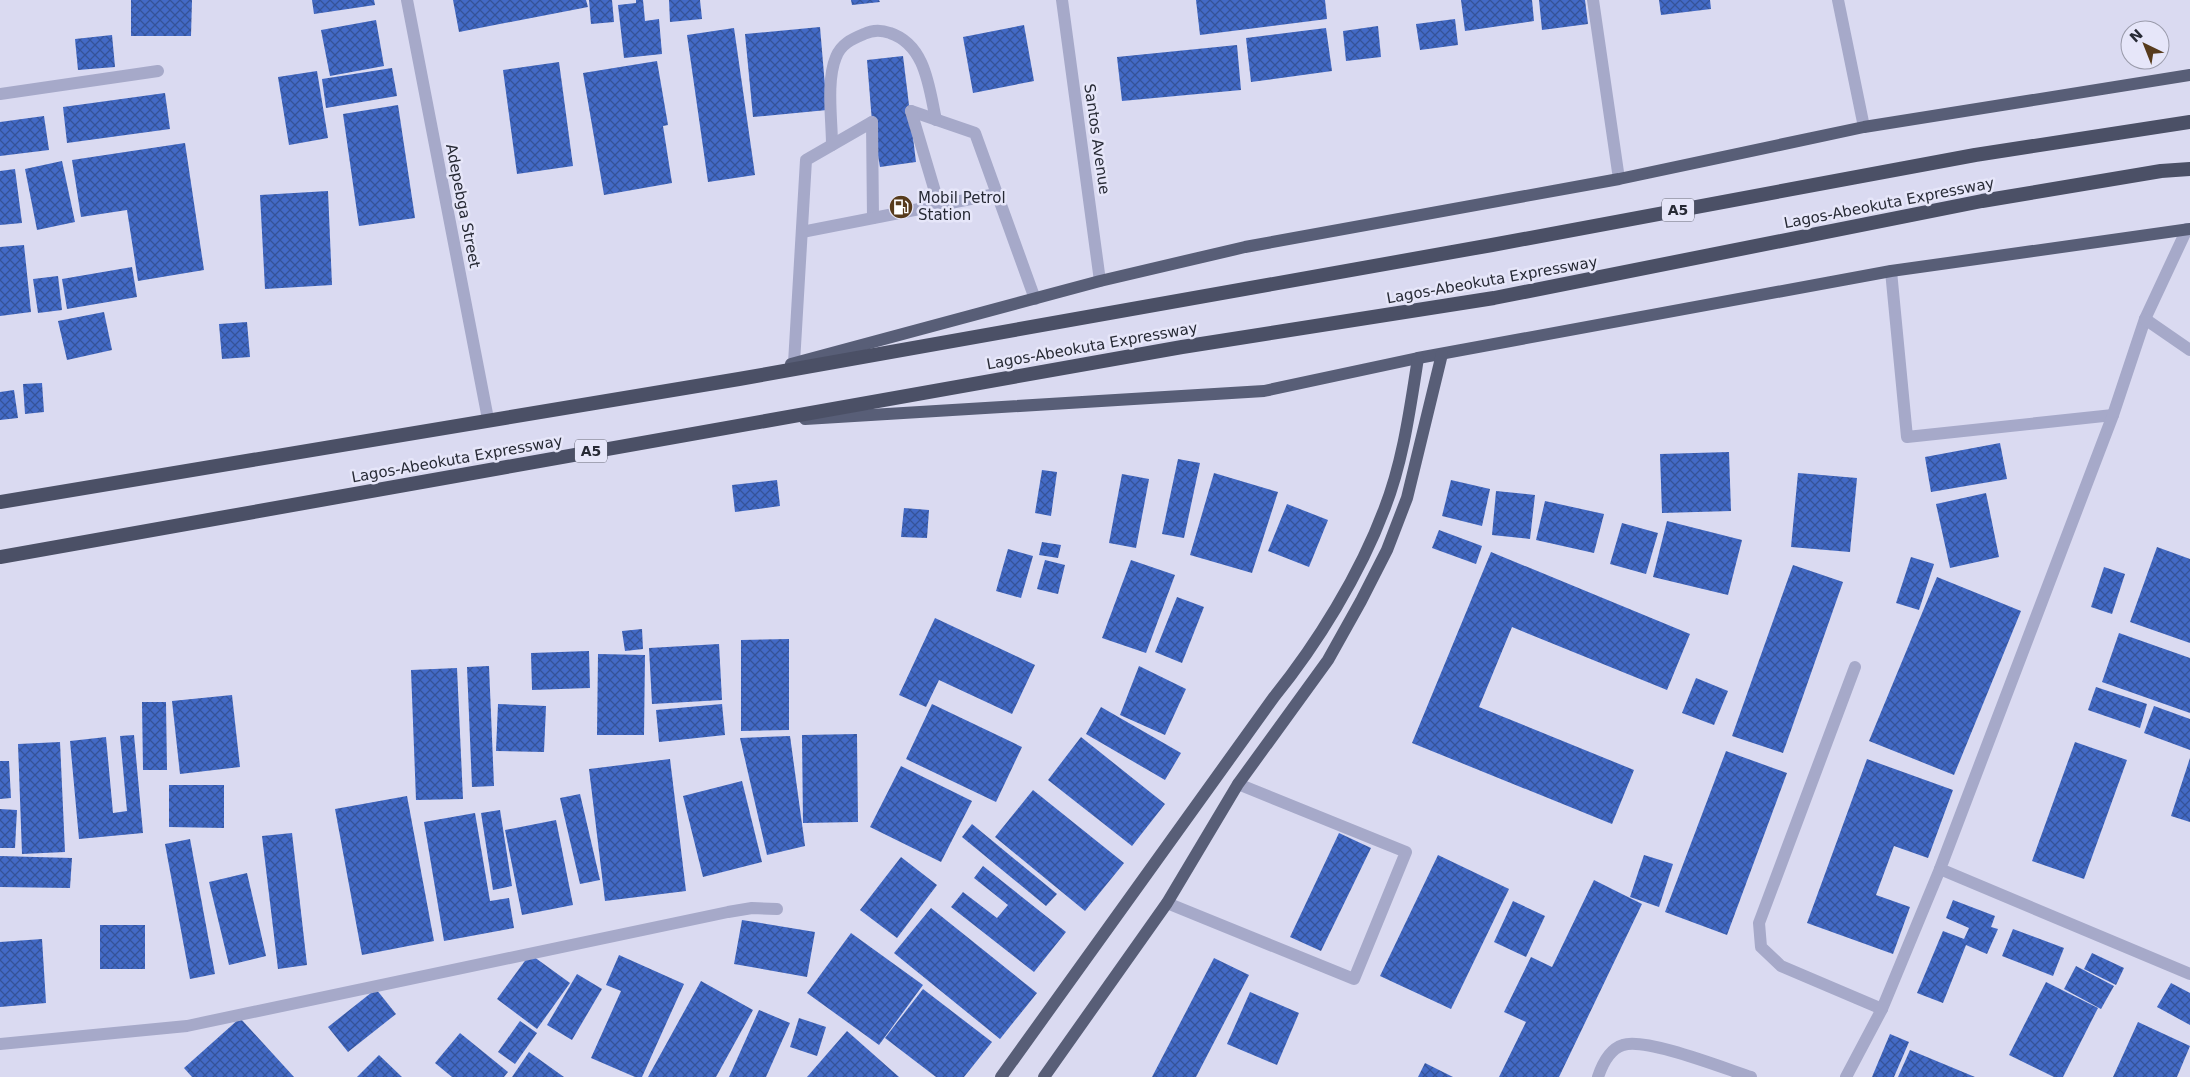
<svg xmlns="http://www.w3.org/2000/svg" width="2190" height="1077" viewBox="0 0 2190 1077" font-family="'DejaVu Sans',sans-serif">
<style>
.building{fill:url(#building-cross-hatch)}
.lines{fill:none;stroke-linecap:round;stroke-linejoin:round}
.service{stroke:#a6a9c9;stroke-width:12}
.minor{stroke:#a6a9c9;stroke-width:12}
.primary{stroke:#585e77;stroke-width:12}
.trunk{stroke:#4b5066;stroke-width:14}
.labels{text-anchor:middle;stroke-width:5;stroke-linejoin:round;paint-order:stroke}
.shield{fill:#e6e6f9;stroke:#606270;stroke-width:1}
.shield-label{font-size:14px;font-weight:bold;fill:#272a35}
.street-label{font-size:15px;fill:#272a35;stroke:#e6e6f9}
.poi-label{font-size:15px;fill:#272a35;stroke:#e6e6f9;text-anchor:start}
</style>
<defs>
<pattern id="building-cross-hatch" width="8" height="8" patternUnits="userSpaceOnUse" patternTransform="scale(1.25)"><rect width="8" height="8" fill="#436ac6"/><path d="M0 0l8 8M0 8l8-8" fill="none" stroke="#355398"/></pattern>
</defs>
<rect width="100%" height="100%" fill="#dadaf1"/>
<g class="building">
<polygon points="131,0 192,0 191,36 131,36"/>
<polygon points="312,0 374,0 375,5 314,14"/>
<polygon points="453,0 586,0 588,7 459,32"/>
<polygon points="589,0 612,0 614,22 591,24"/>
<polygon points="636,0 643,0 645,21 659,19 662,54 624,58 618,5 636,3"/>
<polygon points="669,0 700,0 702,19 670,22"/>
<polygon points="851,0 879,0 880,2 852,5"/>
<polygon points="1196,0 1325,0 1327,19 1200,35"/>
<polygon points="1461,0 1532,0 1534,21 1465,31"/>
<polygon points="1539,0 1585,0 1588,24 1542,30"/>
<polygon points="1659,0 1710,0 1711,9 1661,15"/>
<polygon points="1455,19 1458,45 1420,50 1416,24"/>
<polygon points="376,20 384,66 330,76 321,30"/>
<polygon points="1024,25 1034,81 973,93 963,37"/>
<polygon points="1378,26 1381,57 1346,61 1343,31"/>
<polygon points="820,27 827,110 753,117 745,34"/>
<polygon points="734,28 755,175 708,182 687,35"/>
<polygon points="1326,28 1332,71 1251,82 1246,38"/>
<polygon points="112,35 115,67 78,70 75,39"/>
<polygon points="1237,45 1241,90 1122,101 1117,57"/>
<polygon points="903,56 916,162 880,167 872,122 867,60"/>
<polygon points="657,61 668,125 663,126 672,183 604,195 583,73"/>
<polygon points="559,62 573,166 517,174 503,70"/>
<polygon points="392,68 397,96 326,108 322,79"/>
<polygon points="317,71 328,138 289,145 278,77"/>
<polygon points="165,93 170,129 67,143 63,107"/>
<polygon points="398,105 415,218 359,226 343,114"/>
<polygon points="44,116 49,150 0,156 0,122"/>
<polygon points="185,143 204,270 138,281 127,210 81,217 72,160"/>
<polygon points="62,161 75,222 37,230 25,169"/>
<polygon points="15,169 22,223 0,225 0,171"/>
<polygon points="328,191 332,285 265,289 260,195"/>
<polygon points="24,245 31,312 0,316 0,247"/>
<polygon points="132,267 137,297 67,309 62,279"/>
<polygon points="58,276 62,310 38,313 33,279"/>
<polygon points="104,312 112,350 67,360 58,321"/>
<polygon points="247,322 250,357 222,359 219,324"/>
<polygon points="42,383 44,412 25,414 23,384"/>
<polygon points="14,390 18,418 0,420 0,392"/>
<polygon points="2000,443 2007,479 1931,492 1925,457"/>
<polygon points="1729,452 1731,511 1662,513 1660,454"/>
<polygon points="1178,459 1200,463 1184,538 1162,534"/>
<polygon points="1042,470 1057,472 1051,516 1035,513"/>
<polygon points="1214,473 1278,492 1252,573 1190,555"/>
<polygon points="1798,473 1857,478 1850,552 1791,547"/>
<polygon points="1122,474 1149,479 1136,548 1109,543"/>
<polygon points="777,480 780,506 735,512 732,485"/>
<polygon points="1451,480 1490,489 1482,526 1442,516"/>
<polygon points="1496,491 1535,495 1530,539 1492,535"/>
<polygon points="1986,493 1999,557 1950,568 1936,504"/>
<polygon points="1545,501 1604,514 1594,553 1536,540"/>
<polygon points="1287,504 1328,520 1309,567 1268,551"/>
<polygon points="904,508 929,510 927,538 901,537"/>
<polygon points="1667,521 1742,540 1728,595 1653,577"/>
<polygon points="1622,523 1658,533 1646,574 1610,564"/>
<polygon points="1439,530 1482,546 1476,564 1432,548"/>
<polygon points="1042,542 1061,545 1058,558 1039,555"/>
<polygon points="2157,547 2190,559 2190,643 2130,622"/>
<polygon points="1008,549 1033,556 1021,598 996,591"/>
<polygon points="1491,552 1690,634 1667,690 1512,627 1479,707 1634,770 1612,824 1412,743"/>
<polygon points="1911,557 1934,564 1919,610 1896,603"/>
<polygon points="1045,560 1065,565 1058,594 1037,589"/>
<polygon points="1131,560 1175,575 1146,653 1102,638"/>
<polygon points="1793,565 1843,582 1783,753 1732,736"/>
<polygon points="2104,567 2125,574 2112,614 2091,607"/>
<polygon points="1937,577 2021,611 1954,775 1869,741"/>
<polygon points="1177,597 1204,607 1182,663 1155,652"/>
<polygon points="935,618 1035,665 1012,714 939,680 926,707 899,695"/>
<polygon points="642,629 643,649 625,651 622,631"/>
<polygon points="2119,633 2190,658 2190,713 2102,682"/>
<polygon points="789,639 789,730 741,731 741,640"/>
<polygon points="719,644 722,700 652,704 649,648"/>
<polygon points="589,651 590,688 532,690 531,653"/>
<polygon points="598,654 645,655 644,735 597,735"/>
<polygon points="489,666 494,786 472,787 467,667"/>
<polygon points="1139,666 1186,689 1165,735 1120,715"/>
<polygon points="457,668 463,799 416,800 411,670"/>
<polygon points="1696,678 1728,691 1714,725 1682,713"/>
<polygon points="2096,687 2147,704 2140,728 2088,710"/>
<polygon points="232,695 240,767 180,774 172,701"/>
<polygon points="142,702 166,702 167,770 143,770"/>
<polygon points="498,704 546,706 544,752 496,751"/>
<polygon points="722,704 725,735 659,742 656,710"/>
<polygon points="932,704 1022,747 996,802 906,759"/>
<polygon points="2154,706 2190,719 2190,750 2144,733"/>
<polygon points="1101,707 1181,753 1165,780 1086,734"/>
<polygon points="857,734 858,822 803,823 802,735"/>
<polygon points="134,735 143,833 79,839 70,741 106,737 113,813 127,811 120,736"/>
<polygon points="790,736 805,846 767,855 740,738"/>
<polygon points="1081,737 1165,804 1132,846 1048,780"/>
<polygon points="60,742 65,852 22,854 18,744"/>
<polygon points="2075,742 2127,760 2084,879 2032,861"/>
<polygon points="1726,751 1787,773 1727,935 1665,912"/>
<polygon points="2190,758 2190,822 2171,816"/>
<polygon points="670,759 686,891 605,901 589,769"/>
<polygon points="1867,759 1953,790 1928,858 1894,846 1876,895 1910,907 1893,954 1807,923"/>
<polygon points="0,761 9,761 11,798 0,799"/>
<polygon points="901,766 972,801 941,862 870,827"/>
<polygon points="742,781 762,862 703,877 683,796"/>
<polygon points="169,785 224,785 224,828 169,827"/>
<polygon points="1033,790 1124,863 1085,911 995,837"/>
<polygon points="580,794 600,880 580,884 560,798"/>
<polygon points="407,796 434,941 362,955 335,809"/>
<polygon points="0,809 17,810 15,848 0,848"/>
<polygon points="500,810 512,886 493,890 481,813"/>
<polygon points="475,813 490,901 509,898 514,928 444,941 424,822"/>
<polygon points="556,820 573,905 522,915 505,830"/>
<polygon points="972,824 1057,894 1046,906 962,837"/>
<polygon points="292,833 307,965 278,969 262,836"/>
<polygon points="1339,833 1371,848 1321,951 1290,937"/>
<polygon points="190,839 215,974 190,979 165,844"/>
<polygon points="1438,855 1509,889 1451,1009 1380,976"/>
<polygon points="1644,855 1673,864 1659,907 1630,897"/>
<polygon points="0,856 72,858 70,888 0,887"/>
<polygon points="901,857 937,885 897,938 860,910"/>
<polygon points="983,866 1066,932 1034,972 951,907 963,892 997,918 1008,905 974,878"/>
<polygon points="247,873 266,956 229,965 209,882"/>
<polygon points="1594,880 1642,904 1559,1077 1499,1077 1526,1022 1504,1012 1531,957 1552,967"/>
<polygon points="1953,900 1995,916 1991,927 1998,929 1987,954 1966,945 1943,1003 1917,993 1943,931 1964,939 1969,928 1946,918"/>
<polygon points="1513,901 1545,916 1526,957 1494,942"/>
<polygon points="931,908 1037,993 1000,1039 894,953"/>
<polygon points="742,920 815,932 807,977 734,964"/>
<rect x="100" y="925" width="45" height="44"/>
<polygon points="2013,929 2064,948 2053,976 2002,956"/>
<polygon points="851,933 923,985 879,1045 807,993"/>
<polygon points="42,939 46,1003 0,1007 0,942"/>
<polygon points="2092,953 2124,968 2116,985 2084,969"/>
<polygon points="530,954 570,983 537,1029 497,999"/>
<polygon points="619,955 684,984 642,1077 635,1077 591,1058 621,991 606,985"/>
<polygon points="1214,958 1249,975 1196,1077 1152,1077"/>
<polygon points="2076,966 2114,986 2101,1009 2064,989"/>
<polygon points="577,974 602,989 572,1040 547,1025"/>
<polygon points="701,981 753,1010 716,1077 648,1077"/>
<polygon points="2046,982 2098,1008 2063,1077 2054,1077 2009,1055"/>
<polygon points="2171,983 2190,993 2190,1025 2157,1007"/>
<polygon points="376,989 396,1014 348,1052 328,1027"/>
<polygon points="923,989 992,1042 964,1077 936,1077 885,1038"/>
<polygon points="1250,992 1299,1013 1277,1065 1227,1044"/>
<polygon points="759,1010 790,1023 766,1077 729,1077"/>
<polygon points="240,1018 294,1077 192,1077 184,1068"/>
<polygon points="799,1018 826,1027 817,1056 790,1047"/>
<polygon points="520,1021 537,1033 515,1064 498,1052"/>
<polygon points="2138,1022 2190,1046 2177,1077 2113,1077"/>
<polygon points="847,1031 899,1077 807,1077"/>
<polygon points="460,1033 508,1072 504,1077 452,1077 435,1063"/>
<polygon points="1890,1034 1909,1042 1894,1077 1872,1077"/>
<polygon points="1910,1050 1975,1077 1898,1077"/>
<polygon points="529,1052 564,1077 512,1077"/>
<polygon points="379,1055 402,1077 357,1077"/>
<polygon points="1425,1063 1453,1077 1418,1077"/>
</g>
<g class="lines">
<g class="service">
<polyline points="911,111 975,133 1035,299"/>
<polyline points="911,111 939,205"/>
<polyline points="872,122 873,218"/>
<path d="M832,145C832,120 826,81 836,57C841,44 852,39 864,34C872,30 882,30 890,33C926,45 929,88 936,120"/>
<polyline points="802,232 996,194"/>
<polyline points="1891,271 1907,437 2113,415"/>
<polyline points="794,363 806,160 872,122"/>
<polyline points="1855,667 1759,923 1761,947 1781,966 1882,1009"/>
<polyline points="1167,903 1354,979 1406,852 1238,784"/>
</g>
<g class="minor">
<polyline points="407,0 488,419"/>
<polyline points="1062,0 1100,281"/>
<polyline points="1593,0 1619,179"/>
<polyline points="1838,0 1864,127"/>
<polyline points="0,94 158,71"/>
<polyline points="2187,229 2145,319 2113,415 1940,869 2190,974"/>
<polyline points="2145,319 2190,350"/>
<polyline points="0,1044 187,1026 728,912 752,908 777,909"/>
<path d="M1598,1077C1602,1065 1610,1049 1623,1045C1645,1037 1726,1069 1751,1077"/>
<polyline points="1846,1077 1882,1009 1940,869"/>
</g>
<g class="primary">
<polyline points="791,364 1100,281 1245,247 1619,179 1864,127 2190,75"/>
<polyline points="805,419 1264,391 1418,358 1891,271 2190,229"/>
<path d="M1001,1077L1274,697C1317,644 1360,574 1384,510C1403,462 1410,409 1418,358"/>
<polyline points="1044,1077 1167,903 1238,784 1328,660 1361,601 1387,550 1407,498 1442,354"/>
</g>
<g class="trunk">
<polyline points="0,502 739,379 1492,245 1975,155 2190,122"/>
<polyline points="0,557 1182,347 1494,298 1982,201 2161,171 2190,169"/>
</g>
</g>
<defs>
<g id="fuel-disc" transform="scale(1.25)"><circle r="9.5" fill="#573b1c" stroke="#e6e6f9"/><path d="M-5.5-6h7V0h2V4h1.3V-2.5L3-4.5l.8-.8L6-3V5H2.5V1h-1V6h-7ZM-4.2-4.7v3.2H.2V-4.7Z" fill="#fff"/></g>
</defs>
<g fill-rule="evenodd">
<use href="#fuel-disc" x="901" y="207"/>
</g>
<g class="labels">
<g class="shield">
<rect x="1662" y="198.5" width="32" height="23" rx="4"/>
<rect x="575" y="439.5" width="32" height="23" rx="4"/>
</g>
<g class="shield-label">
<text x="1678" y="215">A5</text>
<text x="591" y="456">A5</text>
</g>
<g class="street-label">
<text transform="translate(1097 139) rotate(82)" y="5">Santos Avenue</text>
<text transform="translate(1889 203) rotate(-11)" y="5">Lagos-Abeokuta Expressway</text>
<text transform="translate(463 206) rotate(79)" y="5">Adepebga Street</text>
<text transform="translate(1492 280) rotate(-10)" y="5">Lagos-Abeokuta Expressway</text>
<text transform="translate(1092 346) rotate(-10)" y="5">Lagos-Abeokuta Expressway</text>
<text transform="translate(457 459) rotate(-10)" y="5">Lagos-Abeokuta Expressway</text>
</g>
<g class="poi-label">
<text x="918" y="203">Mobil Petrol<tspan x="918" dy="17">Station</tspan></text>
</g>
</g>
<g transform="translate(2145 45) rotate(317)"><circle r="24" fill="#e6e6f9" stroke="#9a9bab"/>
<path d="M0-4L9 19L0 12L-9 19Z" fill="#573b1c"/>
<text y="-8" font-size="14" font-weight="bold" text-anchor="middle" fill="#272a35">N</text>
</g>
</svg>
